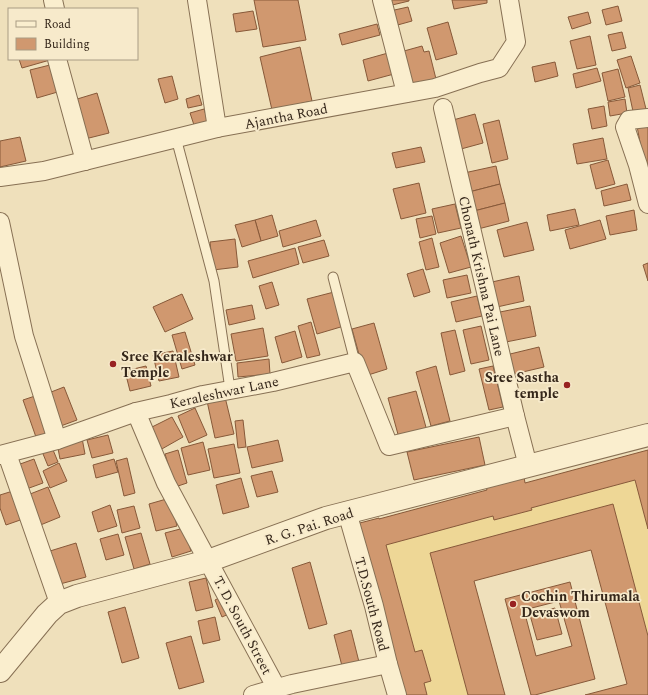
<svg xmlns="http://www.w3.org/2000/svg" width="648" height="695" viewBox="0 0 648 695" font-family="Spectral,serif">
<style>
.sand{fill:#eed796}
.building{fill:#d0986f;stroke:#875939;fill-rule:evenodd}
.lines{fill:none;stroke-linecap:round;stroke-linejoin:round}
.service-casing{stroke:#877054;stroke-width:11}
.minor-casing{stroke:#877054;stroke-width:20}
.tertiary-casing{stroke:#877054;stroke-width:24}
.service{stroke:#faeece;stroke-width:9}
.minor{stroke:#faeece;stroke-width:18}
.tertiary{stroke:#faeece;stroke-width:22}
.poi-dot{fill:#982222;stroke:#f7eacb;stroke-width:1.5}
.labels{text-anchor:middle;stroke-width:3.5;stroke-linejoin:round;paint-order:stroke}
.street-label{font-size:14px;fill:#35271a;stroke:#f7eacb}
.poi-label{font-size:14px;font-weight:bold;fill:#35271a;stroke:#f7eacb;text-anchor:start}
</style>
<rect width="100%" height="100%" fill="#efe0bb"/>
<polygon class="sand" points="635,480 648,529 648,636 613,504 430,553 468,695 427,695 424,683 431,681 422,650 415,652 386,545 493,516 495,520 532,510 531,508"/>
<g class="building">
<polygon points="254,0 298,0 306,40 263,47"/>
<polygon points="387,0 409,0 409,1 388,6"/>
<polygon points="452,0 487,0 487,3 454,9"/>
<polygon points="618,6 622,21 606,25 602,10"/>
<polygon points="408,7 412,21 394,26 390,11"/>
<polygon points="253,11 257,29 236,32 233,14"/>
<polygon points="588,12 591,23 572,29 568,17"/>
<polygon points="448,22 457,54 436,60 427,28"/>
<polygon points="377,24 380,35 342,45 339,34"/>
<polygon points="622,32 626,48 612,51 608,35"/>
<polygon points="590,36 596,65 577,69 570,41"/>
<polygon points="422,46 424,52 429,51 436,79 413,85 404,51"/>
<polygon points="300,47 312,101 272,110 260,57"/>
<polygon points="388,53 394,74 368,81 363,60"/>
<polygon points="631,56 640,83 626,88 617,60"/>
<polygon points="19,59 50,59 50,60 22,68"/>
<polygon points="555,62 558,76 535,82 532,67"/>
<polygon points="54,64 61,91 37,98 30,70"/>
<polygon points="597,68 601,81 576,88 573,74"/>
<polygon points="618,69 625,97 608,101 602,73"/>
<polygon points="172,76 178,99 165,103 158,79"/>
<polygon points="640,85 647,113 634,116 628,88"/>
<polygon points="97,93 109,133 85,139 74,100"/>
<polygon points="199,95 202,105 188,108 186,99"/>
<polygon points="625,99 627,113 610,116 608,102"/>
<polygon points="604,106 607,126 592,129 588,109"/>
<polygon points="204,109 208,121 194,125 190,113"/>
<polygon points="475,114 483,143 461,149 453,120"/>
<polygon points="499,120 508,159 492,163 483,124"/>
<polygon points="648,124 648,163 644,164 637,126"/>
<polygon points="20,137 26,161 0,167 0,141"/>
<polygon points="603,138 607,159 577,164 573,144"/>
<polygon points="421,147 425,162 396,168 392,153"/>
<polygon points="608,160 615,184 596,189 590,165"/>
<polygon points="496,166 500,184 469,192 464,173"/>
<polygon points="419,183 426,213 401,219 393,189"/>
<polygon points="500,184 505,203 474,211 469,192"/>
<polygon points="627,184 631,200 604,206 601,191"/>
<polygon points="505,203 509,221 478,229 474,211"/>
<polygon points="455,204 461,228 438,233 432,209"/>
<polygon points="575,209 579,225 550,231 547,215"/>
<polygon points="634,210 637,230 610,235 606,216"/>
<polygon points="272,215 278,236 261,241 255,220"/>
<polygon points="432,216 436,234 420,238 416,219"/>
<polygon points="255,220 261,241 242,247 235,225"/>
<polygon points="316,220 321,236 283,247 279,231"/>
<polygon points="600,220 606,239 570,249 565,230"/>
<polygon points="527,222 534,250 504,257 497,230"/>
<polygon points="461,236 471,267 449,273 440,243"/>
<polygon points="432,238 439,267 426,270 419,242"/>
<polygon points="235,239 238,267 213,270 210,242"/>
<polygon points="324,240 329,256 303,263 298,247"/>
<polygon points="295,248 299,264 253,278 248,261"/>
<polygon points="648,263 648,281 643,265"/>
<polygon points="423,269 430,292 414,297 407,274"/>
<polygon points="467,275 471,293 447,298 443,280"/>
<polygon points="519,276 524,301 497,307 492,282"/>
<polygon points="272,282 279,305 266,309 259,286"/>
<polygon points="334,292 344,326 317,334 307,299"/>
<polygon points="182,294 193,319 165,332 153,307"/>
<polygon points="477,296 482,316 456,322 451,302"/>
<polygon points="252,305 255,319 229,325 226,310"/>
<polygon points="530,306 536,336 506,342 500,312"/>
<polygon points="311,322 320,355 307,358 298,326"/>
<polygon points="374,323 387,369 365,376 352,329"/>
<polygon points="481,326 489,360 471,364 463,330"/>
<polygon points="263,328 268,356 236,361 231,334"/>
<polygon points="455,330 465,371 450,375 441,333"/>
<polygon points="295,331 302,357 282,363 275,337"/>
<polygon points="185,332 195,365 182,369 172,335"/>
<polygon points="539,347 544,367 510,375 506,355"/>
<polygon points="173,351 179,377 159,381 153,355"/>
<polygon points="269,359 270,374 238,377 237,363"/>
<polygon points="146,366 151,386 130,391 125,371"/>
<polygon points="436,366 450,421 431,426 416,372"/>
<polygon points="493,366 503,407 489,410 479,369"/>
<polygon points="64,387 77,420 58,427 46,394"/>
<polygon points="416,391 427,431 399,438 388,398"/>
<polygon points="38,395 52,435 37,440 23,400"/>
<polygon points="225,397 234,434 215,438 207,401"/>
<polygon points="195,408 207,435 189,443 178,416"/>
<polygon points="172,417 183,437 160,450 148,429"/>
<polygon points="243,420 246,447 238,448 235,421"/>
<polygon points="108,435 113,453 92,458 87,440"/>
<polygon points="479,437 485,465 414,480 407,452"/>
<polygon points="82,438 85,454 60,459 57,443"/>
<polygon points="278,440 283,461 252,468 247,447"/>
<polygon points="203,442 210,470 188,475 181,448"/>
<polygon points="234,444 240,473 214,478 208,449"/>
<polygon points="51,445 58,462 48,466 41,449"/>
<polygon points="178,450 187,483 175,487 165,454"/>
<polygon points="648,450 648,529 635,480 531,508 532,510 494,520 493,516 386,545 415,652 422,650 431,681 424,683 427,695 403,695 356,524 379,518 379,519 487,490 486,487 524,477 525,483"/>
<polygon points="127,458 135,493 124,496 116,461"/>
<polygon points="34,459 43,483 21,491 12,467"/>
<polygon points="114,459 118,472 96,478 93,465"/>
<polygon points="59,463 67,481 50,488 43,471"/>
<polygon points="272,471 278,492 257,497 251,476"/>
<polygon points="241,478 249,507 223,514 216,485"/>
<polygon points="48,487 60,517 38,526 25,496"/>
<polygon points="16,490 26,518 6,525 0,508 0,495"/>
<polygon points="170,498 177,526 156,531 149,504"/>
<polygon points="613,504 648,636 648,695 585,695 627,684 591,550 474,581 505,695 468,695 430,553"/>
<polygon points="110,505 117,526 98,532 92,512"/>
<polygon points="134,506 140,528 122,533 117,510"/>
<polygon points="184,528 191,551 172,557 165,533"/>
<polygon points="141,533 150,564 134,569 125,537"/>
<polygon points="118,534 124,555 106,560 100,539"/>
<polygon points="76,543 86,577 60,584 50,551"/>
<polygon points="310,562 327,624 309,629 292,568"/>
<polygon points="206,578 213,607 196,611 189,582"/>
<path d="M570,582L595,679L535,695H531L505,599ZM559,601L572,646L536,656L524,610Z"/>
<polygon points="223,596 231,613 222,617 215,600"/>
<polygon points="125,607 139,658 122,663 108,612"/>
<polygon points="555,608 562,634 537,640 530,615"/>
<polygon points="215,617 220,640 203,644 198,621"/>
<polygon points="351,630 359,662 342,666 334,635"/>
<polygon points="191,636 204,682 179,689 166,643"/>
</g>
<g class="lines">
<g class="service-casing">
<g id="service">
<polyline points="176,138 214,281 230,389"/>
<polyline points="333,277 355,362"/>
</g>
</g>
<g class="minor-casing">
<g id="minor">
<polyline points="53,0 55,9"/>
<polyline points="197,0 217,128"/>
<polyline points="382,0 406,93"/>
<polyline points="57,59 85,161"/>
<polyline points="443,108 515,416 528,466"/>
<polyline points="648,118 629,120 625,127 638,165 648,204"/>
<polyline points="0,177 44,171 217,128 435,88 480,73 499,68 516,42 509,0"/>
<polyline points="0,222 24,336 57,440"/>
<polyline points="136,412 166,483 208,561 277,689"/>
<polyline points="7,454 59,603"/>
<polyline points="0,455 57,440 136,412 171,404 203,395 273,382 355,362 389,446 515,416"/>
<polyline points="347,512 374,606 388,664 397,695"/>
<polyline points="253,695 292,684 388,664"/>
</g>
</g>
<g class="tertiary-casing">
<polyline id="tertiary" points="0,671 47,614 59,603 77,596 208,561 326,518 648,435"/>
</g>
<use href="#service" class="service"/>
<use href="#minor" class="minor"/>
<use href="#tertiary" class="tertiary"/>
</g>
<g class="poi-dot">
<circle cx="113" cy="364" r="4"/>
<circle cx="567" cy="385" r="4"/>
<circle cx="513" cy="604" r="4"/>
</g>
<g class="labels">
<g class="street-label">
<text transform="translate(286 116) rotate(-11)" y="5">Ajantha Road</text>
<text transform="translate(482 276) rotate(77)" y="5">Chonath Krishna Pai Lane</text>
<text transform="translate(224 392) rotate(-12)" y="5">Keraleshwar Lane</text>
<text transform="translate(309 526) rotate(-18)" y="5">R. G. Pai. Road</text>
<text transform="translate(372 604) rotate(75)" y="5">T.D.South Road</text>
<text transform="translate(243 625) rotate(62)" y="5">T. D. South Street</text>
</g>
<g class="poi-label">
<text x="121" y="361">Sree Keraleshwar<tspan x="121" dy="16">Temple</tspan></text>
<text x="559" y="382" text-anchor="end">Sree Sastha<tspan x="559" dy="16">temple</tspan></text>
<text x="521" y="601">Cochin Thirumala<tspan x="521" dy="16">Devaswom</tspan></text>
</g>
</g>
<rect x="8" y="8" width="130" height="52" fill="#f7eacb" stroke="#a99c84"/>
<rect x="16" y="21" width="20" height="6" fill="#faeece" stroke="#a99c84"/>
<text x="44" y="28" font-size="12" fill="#35271a">Road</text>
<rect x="16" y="38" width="20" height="12" fill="#d0986f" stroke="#a99c84"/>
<text x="44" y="48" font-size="12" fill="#35271a">Building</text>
</svg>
